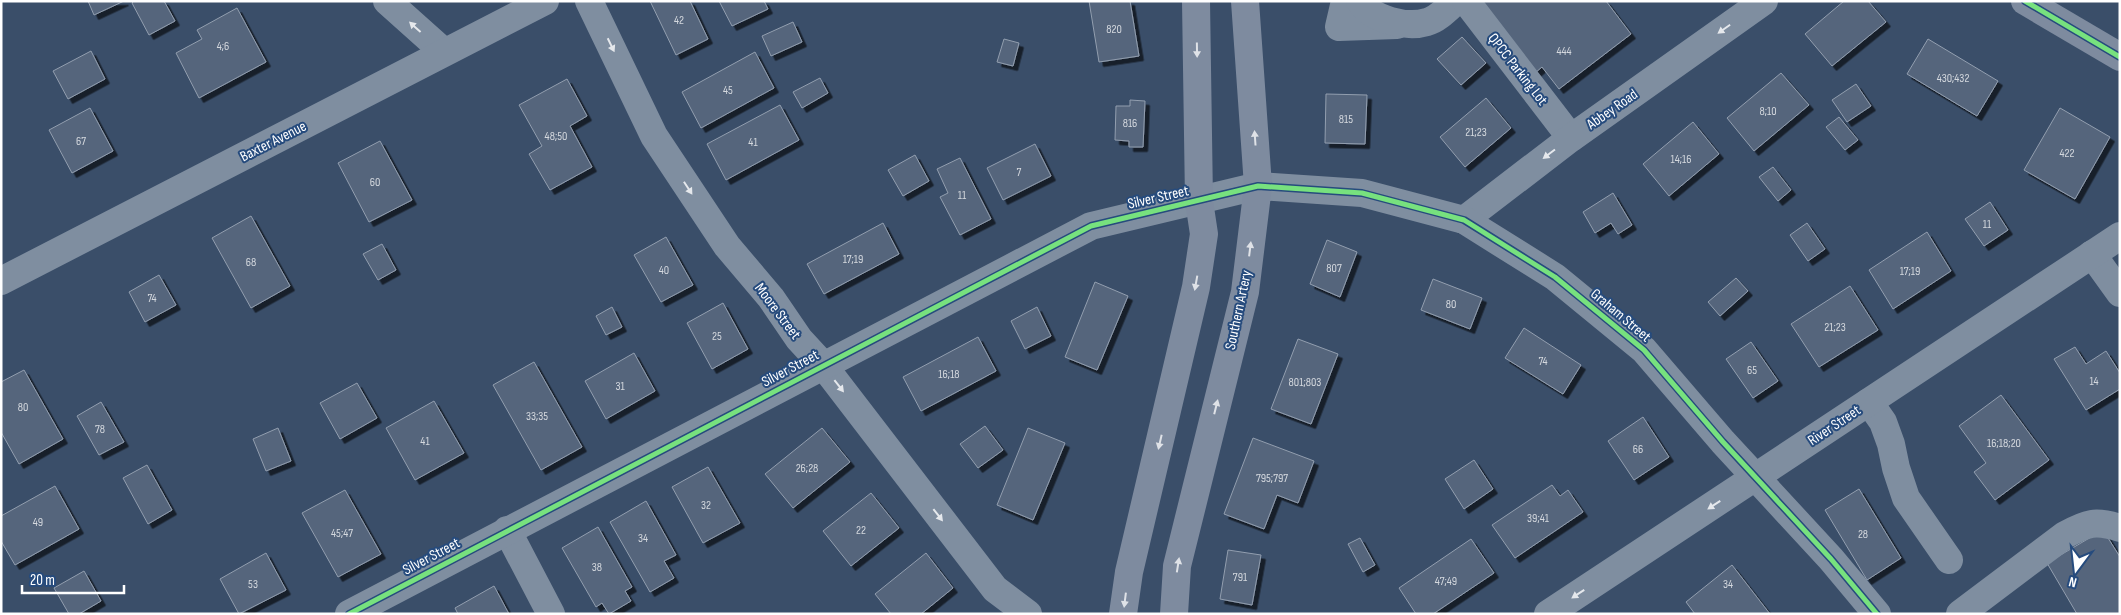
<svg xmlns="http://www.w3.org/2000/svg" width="2121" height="615" viewBox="0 0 2121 615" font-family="'Sofia Sans Condensed',sans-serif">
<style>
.building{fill:#55657b;stroke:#929eaf;filter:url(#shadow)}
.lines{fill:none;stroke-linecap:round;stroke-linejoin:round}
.minor{stroke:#7f8ea0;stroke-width:28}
.major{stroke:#7e8b9f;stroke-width:28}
.cycleway-casing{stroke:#264b7d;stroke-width:8}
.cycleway{stroke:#77e17e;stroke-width:5}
.oneway{fill:#e5e8ec}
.oneway2{fill:#dfe2e7}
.labels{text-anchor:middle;stroke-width:4;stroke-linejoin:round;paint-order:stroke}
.number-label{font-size:12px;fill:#d4d8de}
.street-label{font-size:15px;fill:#fff;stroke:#264b7d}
</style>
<defs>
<filter id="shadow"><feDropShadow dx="4.5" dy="4.5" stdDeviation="0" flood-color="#0009"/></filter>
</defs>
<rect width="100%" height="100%" fill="#3a4e69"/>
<g class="building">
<polygon points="88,1 124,1 94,15"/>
<polygon points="134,1 164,1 175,21 149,35 132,3"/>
<polygon points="650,1 690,1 708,39 676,55"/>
<polygon points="719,1 764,1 768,9 732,26"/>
<polygon points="1089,1 1130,1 1139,56 1099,62"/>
<polygon points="1480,1 1606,1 1631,34 1559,89 1542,67 1535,73"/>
<polygon points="1844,1 1868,1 1886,22 1832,66 1805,34"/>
<polygon points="237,8 266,62 199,98 176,53 202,39 197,30"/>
<polygon points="793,22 802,42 771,56 762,36"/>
<polygon points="1462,37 1486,63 1461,85 1437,59"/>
<polygon points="1004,39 1019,43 1013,66 997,62"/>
<polygon points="1928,39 1998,81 1977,116 1907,74"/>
<polygon points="91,51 105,79 68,99 53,71"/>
<polygon points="755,52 774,88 701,128 682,92"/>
<polygon points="1781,73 1809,105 1754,151 1727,118"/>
<polygon points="820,78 828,93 802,108 793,92"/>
<polygon points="567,79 587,116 570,126 592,167 550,190 529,154 542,146 519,105"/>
<polygon points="1856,84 1871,106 1847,122 1832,100"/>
<polygon points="1326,94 1367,95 1365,144 1325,143"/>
<polygon points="1486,98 1511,128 1465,167 1440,137"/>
<polygon points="1130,100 1145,101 1143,147 1129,147 1129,141 1115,140 1116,106 1130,106"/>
<polygon points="780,105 799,140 726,180 707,144"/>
<polygon points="90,108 113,151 72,173 49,130"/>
<polygon points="2060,108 2110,137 2075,199 2024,170"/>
<polygon points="1839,117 1858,140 1845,150 1826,127"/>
<polygon points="1693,122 1719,154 1669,196 1643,164"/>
<polygon points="380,141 412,200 369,222 338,163"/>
<polygon points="1035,144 1051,176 1003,200 987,168"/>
<polygon points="915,155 929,181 903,196 888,170"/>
<polygon points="960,158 991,219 960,235 940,197 948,193 937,169"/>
<polygon points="1773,167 1791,190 1778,201 1759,177"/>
<polygon points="1613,193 1632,225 1618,234 1611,223 1595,233 1583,212"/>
<polygon points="1990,202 2008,230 1984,246 1965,219"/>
<polygon points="251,216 290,286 251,308 212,238"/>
<polygon points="883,223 899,254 824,294 807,264"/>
<polygon points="1807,223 1825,249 1808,261 1790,235"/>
<polygon points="1927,232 1951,271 1893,309 1869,270"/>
<polygon points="666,237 693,285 661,302 634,255"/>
<polygon points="1327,240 1357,252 1340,297 1310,284"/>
<polygon points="382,244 396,270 378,280 363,254"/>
<polygon points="159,275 176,305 145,322 129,292"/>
<polygon points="1736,278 1748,291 1720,316 1708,302"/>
<polygon points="1433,279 1482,298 1470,329 1421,310"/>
<polygon points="1095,282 1128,296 1097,370 1065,357"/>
<polygon points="1850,286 1878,330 1819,367 1791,324"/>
<polygon points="723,303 748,349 712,369 687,323"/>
<polygon points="612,307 622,327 606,335 596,316"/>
<polygon points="1037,307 1051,336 1025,349 1011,321"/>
<polygon points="1524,328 1581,365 1563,394 1505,358"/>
<polygon points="978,337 996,371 921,411 903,377"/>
<polygon points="1298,339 1338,354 1311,424 1271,409"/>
<polygon points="1751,342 1778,381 1753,398 1726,359"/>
<polygon points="2075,347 2086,364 2106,351 2120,373 2120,389 2086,410 2054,359"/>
<polygon points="634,353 655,391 606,419 585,381"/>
<polygon points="534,362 582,447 541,470 493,385"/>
<polygon points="24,370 63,439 19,464 1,432 1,382"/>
<polygon points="357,383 377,418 340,439 320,403"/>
<polygon points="2001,395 2049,460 1995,500 1974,472 1986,463 1959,426"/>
<polygon points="434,401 464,453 415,480 386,428"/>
<polygon points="101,402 124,442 99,455 77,416"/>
<polygon points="1643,417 1669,457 1634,480 1608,441"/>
<polygon points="985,426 1003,450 978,468 960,444"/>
<polygon points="278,428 291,461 266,471 253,439"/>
<polygon points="822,428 850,462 793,508 765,474"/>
<polygon points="1028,428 1065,443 1033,520 997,505"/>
<polygon points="1253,438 1314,461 1298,503 1277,495 1264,529 1224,514"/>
<polygon points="1474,460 1493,489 1464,509 1445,479"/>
<polygon points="147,465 172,510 148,524 123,478"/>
<polygon points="708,467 740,523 703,543 672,487"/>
<polygon points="1552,485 1560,496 1568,490 1583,512 1515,558 1492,525"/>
<polygon points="55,486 79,529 15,565 1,541 1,516"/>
<polygon points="1859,489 1901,558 1867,580 1825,510"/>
<polygon points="345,490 381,554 338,577 302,513"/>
<polygon points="871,493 899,528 851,566 823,531"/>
<polygon points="646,501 676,555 664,561 674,578 650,592 610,522"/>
<polygon points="598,527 632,587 625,591 631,601 609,614 602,603 596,607 562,548"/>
<polygon points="2103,530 2120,557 2120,614 2077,614 2047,563"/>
<polygon points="1360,538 1375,565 1363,572 1348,544"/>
<polygon points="1471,539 1494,573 1433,614 1416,614 1399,588"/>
<polygon points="1228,550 1261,555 1252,605 1220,599"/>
<polygon points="266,553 286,590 239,614 220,579"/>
<polygon points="926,553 953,588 921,614 891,614 875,594"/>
<polygon points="1732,565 1770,614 1695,614 1686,602"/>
<polygon points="84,571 101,601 79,614 69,614 54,588"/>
<polygon points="494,586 509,614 458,614 455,608"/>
</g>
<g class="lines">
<g class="minor">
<polyline points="387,1 444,52"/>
<polyline points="589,1 654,136 727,246 771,298 799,339 823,365 995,589 1028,614"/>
<polyline points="1345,1 1339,27 1397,25"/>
<path d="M1360,1C1372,20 1407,28 1427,22C1438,19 1448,8 1456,1"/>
<polyline points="1466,1 1571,138"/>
<polyline points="1464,220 1571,138 1764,1"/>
<polyline points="2092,254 2120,293"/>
<polyline points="1,281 545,1"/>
<polyline points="1869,402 1883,422 1891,444 1896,468 1906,498 1949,560"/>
<polyline points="507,530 551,614"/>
<polyline points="349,614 1091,226 1258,186 1362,193 1464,220 1555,277 1644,350 1723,442 1831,559 1877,614"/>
<polyline points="1548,614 2120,236"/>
<path d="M1960,614L2065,535C2087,523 2095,520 2120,528"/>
</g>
<g class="major">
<polyline points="2025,1 2120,57"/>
<polyline points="1123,614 1129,572 1196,287 1204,234 1199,201 1196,1"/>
<polyline points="1174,614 1177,566 1245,292 1258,186 1245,1"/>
</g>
<g class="cycleway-casing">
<g id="cycleway">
<polyline points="2025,1 2120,57"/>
<polyline points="349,614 1091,226 1258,186 1362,193 1464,220 1555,277 1644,350 1723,442 1831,559 1877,614"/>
</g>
</g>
<use href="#cycleway" class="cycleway"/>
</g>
<defs><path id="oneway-solid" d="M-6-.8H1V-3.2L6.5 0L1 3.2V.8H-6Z" transform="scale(1.25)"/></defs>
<g class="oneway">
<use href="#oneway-solid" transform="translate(415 27) rotate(-138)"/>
<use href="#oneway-solid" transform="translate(1724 29) rotate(145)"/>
<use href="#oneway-solid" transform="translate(611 45) rotate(64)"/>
<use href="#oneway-solid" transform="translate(1549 154) rotate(143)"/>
<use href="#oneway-solid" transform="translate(688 188) rotate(57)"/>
<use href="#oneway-solid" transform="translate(839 386) rotate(52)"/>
<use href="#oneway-solid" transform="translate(1714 505) rotate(147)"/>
<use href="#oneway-solid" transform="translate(938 515) rotate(52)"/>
<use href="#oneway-solid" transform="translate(1578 594) rotate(147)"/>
</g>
<g class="oneway2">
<use href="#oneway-solid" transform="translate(1197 50) rotate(89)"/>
<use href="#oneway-solid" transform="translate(1255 138) rotate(-94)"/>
<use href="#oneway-solid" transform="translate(1250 249) rotate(-83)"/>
<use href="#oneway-solid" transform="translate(1196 283) rotate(100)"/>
<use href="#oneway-solid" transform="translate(1216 407) rotate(-76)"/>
<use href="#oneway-solid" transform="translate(1160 442) rotate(103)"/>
<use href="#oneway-solid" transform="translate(1178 565) rotate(-81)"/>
<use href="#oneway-solid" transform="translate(1125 600) rotate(97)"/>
</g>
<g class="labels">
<g class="number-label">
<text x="679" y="24">42</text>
<text x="1114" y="33">820</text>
<text x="223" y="50">4;6</text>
<text x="1564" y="55">444</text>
<text x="1953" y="82">430;432</text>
<text x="728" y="94">45</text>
<text x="1768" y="115">8;10</text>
<text x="1346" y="123">815</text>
<text x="1130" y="127">816</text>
<text x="1476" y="136">21;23</text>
<text x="556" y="140">48;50</text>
<text x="81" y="145">67</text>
<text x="753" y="146">41</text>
<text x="2067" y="157">422</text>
<text x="1681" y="163">14;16</text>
<text x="1019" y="176">7</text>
<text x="375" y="186">60</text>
<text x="962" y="199">11</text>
<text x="1987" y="228">11</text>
<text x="853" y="263">17;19</text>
<text x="251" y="266">68</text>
<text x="1334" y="272">807</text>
<text x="664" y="274">40</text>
<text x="1910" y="275">17;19</text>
<text x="152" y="302">74</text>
<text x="1451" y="308">80</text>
<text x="1835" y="331">21;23</text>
<text x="717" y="340">25</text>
<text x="1543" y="365">74</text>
<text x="1752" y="374">65</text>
<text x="949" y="378">16;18</text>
<text x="2094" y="385">14</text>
<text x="1305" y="386">801;803</text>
<text x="620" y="390">31</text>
<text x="23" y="411">80</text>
<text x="537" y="420">33;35</text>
<text x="100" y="433">78</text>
<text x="425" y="445">41</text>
<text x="2004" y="447">16;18;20</text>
<text x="1638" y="453">66</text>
<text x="807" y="472">26;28</text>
<text x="1272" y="482">795;797</text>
<text x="706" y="509">32</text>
<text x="1538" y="522">39;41</text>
<text x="38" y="526">49</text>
<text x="861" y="534">22</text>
<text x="342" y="537">45;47</text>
<text x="1863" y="538">28</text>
<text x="643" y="542">34</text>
<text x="597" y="571">38</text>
<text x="1240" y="581">791</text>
<text x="1446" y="585">47;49</text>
<text x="253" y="588">53</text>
<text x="1728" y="588">34</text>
</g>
<g class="street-label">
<text transform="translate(1518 69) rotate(52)" y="5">QPCC Parking Lot</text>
<text transform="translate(1612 109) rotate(-35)" y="5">Abbey Road</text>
<text transform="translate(273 141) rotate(-27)" y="5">Baxter Avenue</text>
<text transform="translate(1158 197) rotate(-13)" y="5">Silver Street</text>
<text transform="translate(1238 310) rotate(-78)" y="5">Southern Artery</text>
<text transform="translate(778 311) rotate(53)" y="5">Moore Street</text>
<text transform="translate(1621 315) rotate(40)" y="5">Graham Street</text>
<text transform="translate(790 368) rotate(-28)" y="5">Silver Street</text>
<text transform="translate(1834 425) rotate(-34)" y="5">River Street</text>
<text transform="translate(431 556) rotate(-28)" y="5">Silver Street</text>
</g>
</g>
<rect width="2121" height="615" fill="none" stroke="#ffffff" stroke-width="5"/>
<g transform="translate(2076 570) rotate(195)" stroke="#264b7d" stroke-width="4" paint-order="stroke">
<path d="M0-4L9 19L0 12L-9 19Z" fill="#ffffff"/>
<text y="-8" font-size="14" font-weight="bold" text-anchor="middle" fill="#ffffff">N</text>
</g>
<path d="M22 585v8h102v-8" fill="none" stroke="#ffffff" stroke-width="2.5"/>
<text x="30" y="585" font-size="15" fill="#ffffff" stroke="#264b7d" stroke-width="4" paint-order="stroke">20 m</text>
</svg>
